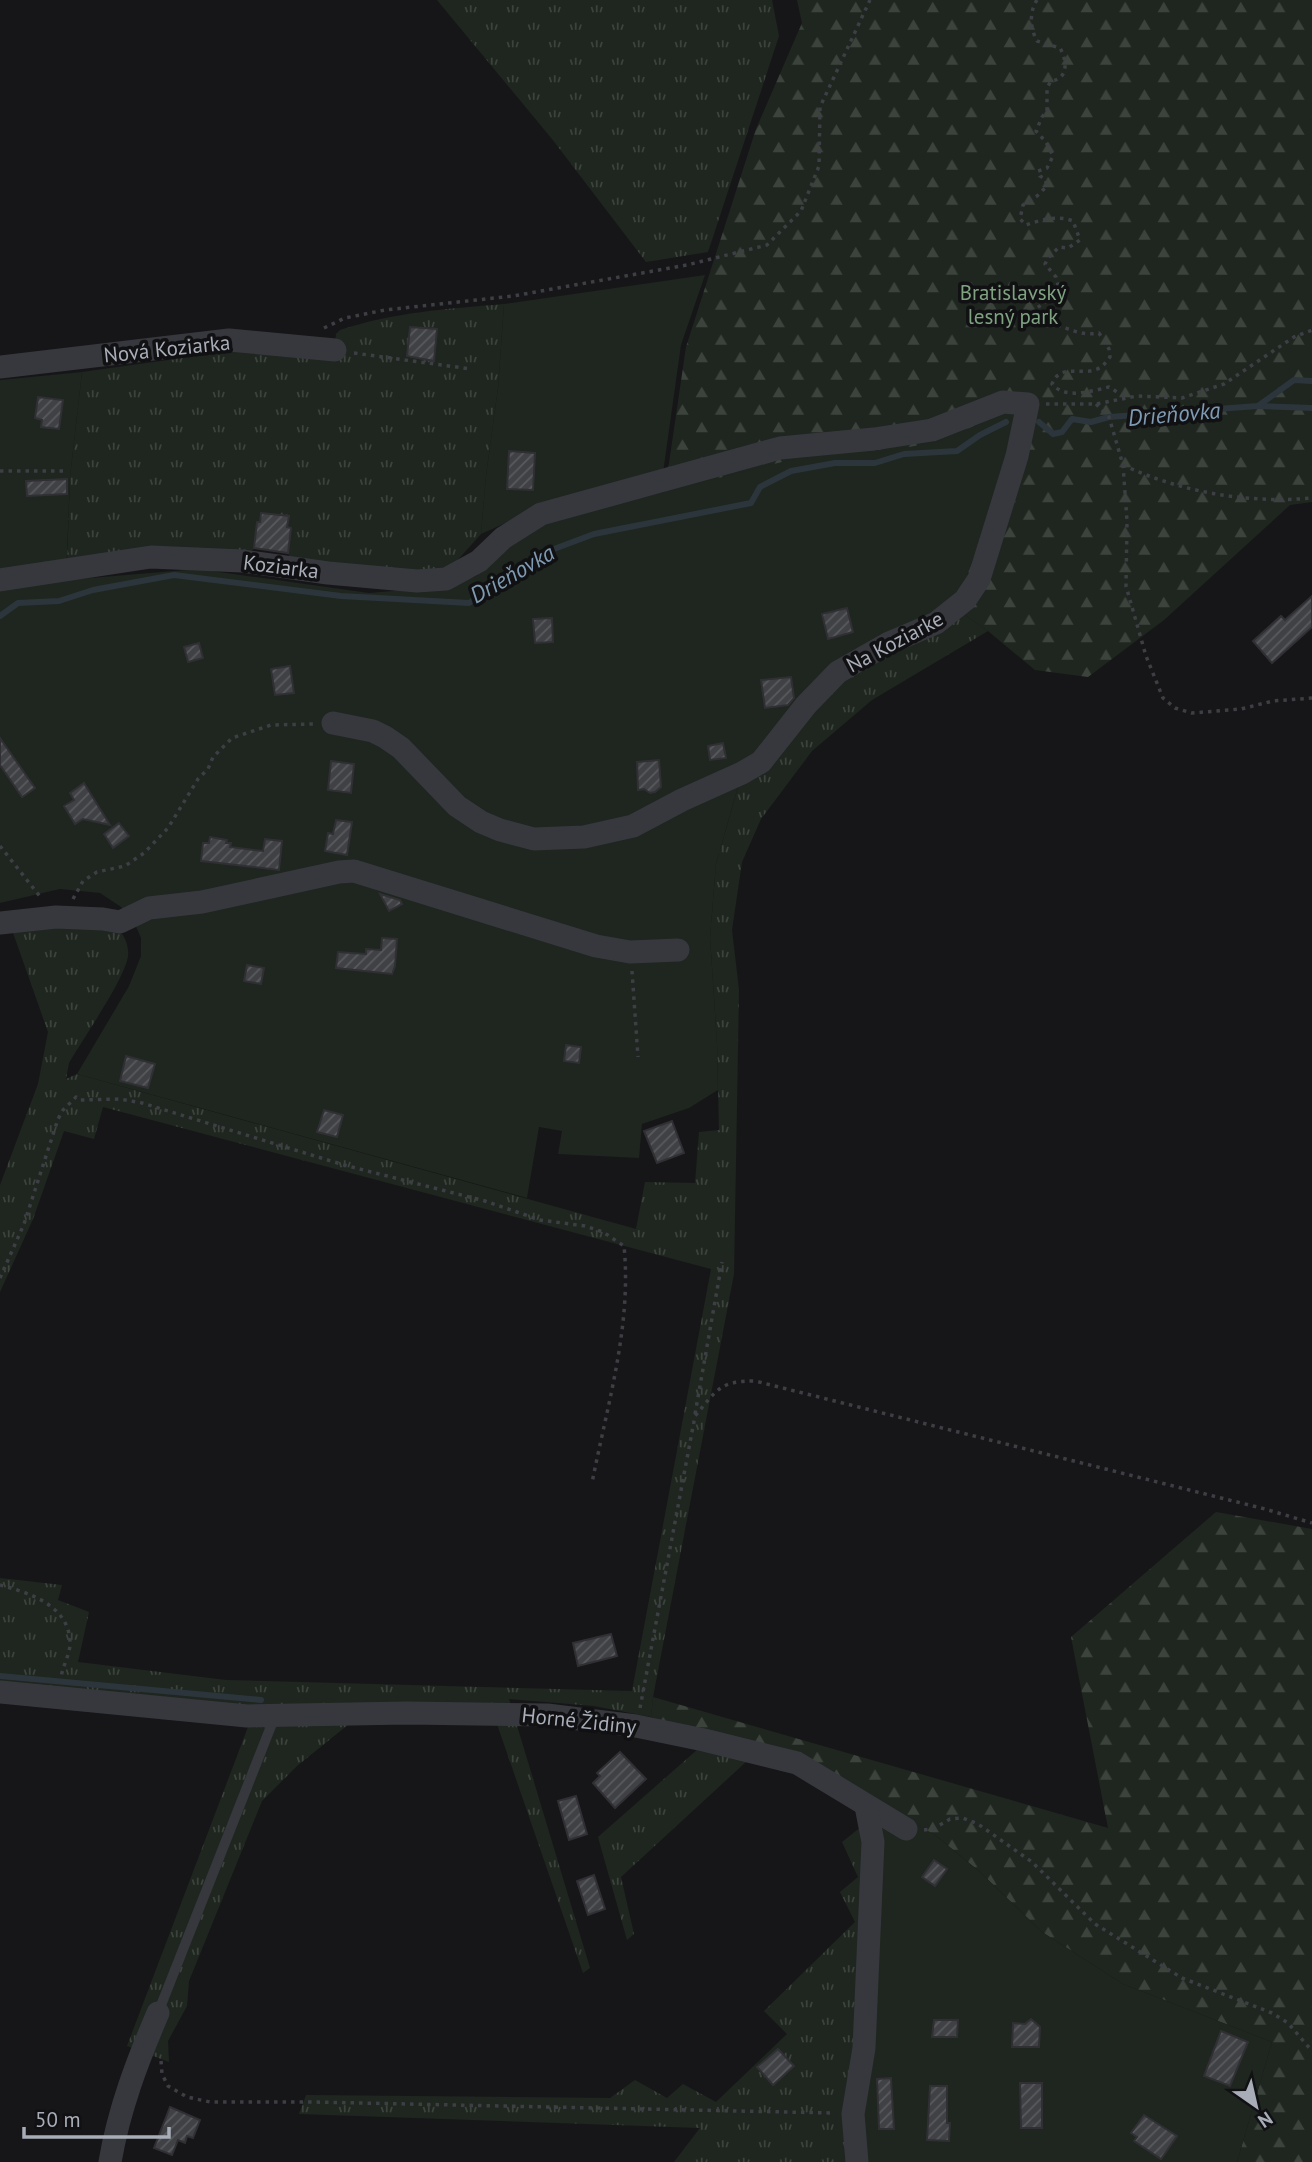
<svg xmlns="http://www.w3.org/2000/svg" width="1312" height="2162" viewBox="0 0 1312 2162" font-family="'PT Sans',sans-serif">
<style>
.grass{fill:url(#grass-tufts)}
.forest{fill:url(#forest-firs)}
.garden{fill:#1e261f}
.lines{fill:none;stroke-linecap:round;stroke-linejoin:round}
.stream{stroke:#2c353c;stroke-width:6}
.building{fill:url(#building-hatch);stroke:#303034;stroke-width:2}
.path{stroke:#3d3f44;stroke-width:3.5;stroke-dasharray:3.5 5;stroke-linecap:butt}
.service{stroke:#37383d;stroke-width:10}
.minor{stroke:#37383d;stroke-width:23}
.labels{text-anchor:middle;stroke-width:7;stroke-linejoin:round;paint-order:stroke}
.park-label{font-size:21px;fill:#7fa381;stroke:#111113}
.street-label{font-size:21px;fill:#a8adb8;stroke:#111113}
.water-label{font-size:23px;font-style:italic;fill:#7f9bb3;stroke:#111113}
</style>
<defs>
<pattern id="grass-tufts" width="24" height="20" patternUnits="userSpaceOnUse" patternTransform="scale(1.75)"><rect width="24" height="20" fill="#1e261f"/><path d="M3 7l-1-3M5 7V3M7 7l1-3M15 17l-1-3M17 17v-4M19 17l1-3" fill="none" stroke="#3c433d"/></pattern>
<pattern id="forest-firs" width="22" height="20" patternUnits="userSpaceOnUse" patternTransform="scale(1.75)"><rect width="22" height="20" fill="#1e261f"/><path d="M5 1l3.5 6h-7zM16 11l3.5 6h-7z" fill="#3c433d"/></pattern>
<pattern id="building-hatch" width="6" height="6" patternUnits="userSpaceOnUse" patternTransform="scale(1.75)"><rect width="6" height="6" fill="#404145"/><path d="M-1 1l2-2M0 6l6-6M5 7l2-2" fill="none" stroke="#595a5e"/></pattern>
</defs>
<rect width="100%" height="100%" fill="#161618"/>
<g class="grass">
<polygon points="437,0 772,0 779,36 708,252 646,262 552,139"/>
<path d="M504,304L498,388L486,476L481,534L446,573L291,560L288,553L291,528L287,527L288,517L257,522L254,549L246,555L67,563L70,477L82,372L233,351L334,358L336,334L340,330C395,312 446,309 504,304Z"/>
<path d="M956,609L988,631L872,700L812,751L761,819L742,862L732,930L739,990L734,1274L653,1697L651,1717L594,1706L509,1699L590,1968L583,1973L497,1724H349L297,1766L262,1801L189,1981L187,2006L168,2041L169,2062L127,2046L248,1727L0,1703V1578L62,1585L58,1600L89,1612L78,1662L226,1680L632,1691L711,1269L103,1107L94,1139L64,1131L33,1219L0,1292V1185L38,1084L48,1032L11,927L116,926C124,935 129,944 128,956C125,979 82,1040 69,1063L66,1079L77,1074L636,1229L645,1182L695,1183L699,1132L719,1130L717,1043L710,937L716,864L742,773L806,705Z"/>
<polygon points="714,1735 874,1799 862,2162 674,2162 700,2128 299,2114 306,2095 610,2098 635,2080 667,2098 683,2084 716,2102 787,2034 764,2011 855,1922 840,1892 858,1877 842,1842 861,1827 859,1813 791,1770 747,1761 621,1877 634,1934 627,1940 598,1837"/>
</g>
<g class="forest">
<polygon points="797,0 1312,0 1312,502 1290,505 1164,620 1088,677 1035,670 988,631 956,609 662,511 686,347 756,129 802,23"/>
<polygon points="1216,1512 1312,1529 1312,2162 1237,2162 1272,2042 1123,1984 1042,1932 980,1872 935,1835 714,1735 651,1717 653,1697 1108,1828 1071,1637"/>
</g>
<g class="garden">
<polygon points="705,275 681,345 663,473 530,512 481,534 486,476 498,388 504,304"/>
<polygon points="82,372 70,477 66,580 198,569 369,593 451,586 476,576 537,524 790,460 861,448 876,454 938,441 1005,413 1019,414 979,548 963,584 952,599 934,613 898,629 742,773 716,864 710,937 717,1043 718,1090 689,1108 642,1124 639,1158 558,1154 562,1131 539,1127 527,1198 77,1074 129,986 141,956 141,938 134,922 121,907 100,893 60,889 0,903 0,380"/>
<polygon points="874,1799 935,1835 980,1872 1042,1932 1123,1984 1272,2042 1237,2162 862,2162"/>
</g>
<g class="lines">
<g class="stream">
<polyline points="1258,406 1312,408"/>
<polyline points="1039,422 1053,434 1062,432 1072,419 1091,422 1109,417 1258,406 1294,380 1312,381"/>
<polyline points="0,616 18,603 59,601 93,590 174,575 341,596 469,603 554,549 594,534 751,503 760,487 791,471 835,463 875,463 904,454 957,451 980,435 1006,422"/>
<polyline points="0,1676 261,1700"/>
</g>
</g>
<g class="building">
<polygon points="410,327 437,329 434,361 407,356"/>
<polygon points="38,397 63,400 59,429 41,427 42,420 35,418"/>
<polygon points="509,451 535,453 533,490 507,489"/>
<polygon points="67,479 67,494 27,496 26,481"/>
<polygon points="261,513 289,516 287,527 291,528 288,553 254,548 257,522 260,522"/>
<polygon points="1312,596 1312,627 1272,663 1253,641 1281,616 1285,620"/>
<polygon points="847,608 853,632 828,639 822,614"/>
<polygon points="552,618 553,642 535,643 533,619"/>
<polygon points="199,643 203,658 188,662 184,647"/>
<polygon points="290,666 294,693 275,695 271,669"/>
<polygon points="791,677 794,698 788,705 765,708 761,680"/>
<polygon points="0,738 35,788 22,797 0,765"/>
<polygon points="723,743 726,758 710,760 708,746"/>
<polygon points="659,760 661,787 655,792 650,793 644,789 638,790 637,762"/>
<polygon points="331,761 354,764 351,793 328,790"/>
<polygon points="84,783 110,825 83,819 75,824 64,806 74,800 70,793"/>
<polygon points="336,820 352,822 347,855 325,851 328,833 333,834"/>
<polygon points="119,823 129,836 113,848 104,834"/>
<polygon points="210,837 227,840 226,843 231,843 230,847 263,851 265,839 282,841 279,870 201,861 203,843 209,843"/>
<polygon points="380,894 400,900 402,904 389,911"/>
<polygon points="382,938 397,939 395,966 392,974 336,968 338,952 366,954 366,949 381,950"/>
<polygon points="247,965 264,968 261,984 244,981"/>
<polygon points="566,1045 581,1047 579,1063 564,1061"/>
<polygon points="126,1056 155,1064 148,1088 120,1081"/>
<polygon points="324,1110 343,1115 337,1137 317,1132"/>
<polygon points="672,1121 684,1153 657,1163 644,1131"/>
<polygon points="611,1634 617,1656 578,1666 573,1643"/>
<polygon points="620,1752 646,1779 615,1808 593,1783 600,1776 597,1773"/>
<polygon points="576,1796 587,1834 569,1840 558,1801"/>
<polygon points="934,1860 947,1869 935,1886 922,1877"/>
<polygon points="594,1875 605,1909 588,1915 577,1881"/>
<polygon points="1031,2019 1040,2027 1039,2047 1012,2047 1013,2023 1025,2024"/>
<polygon points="934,2020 958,2020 957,2037 932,2037"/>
<polygon points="1221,2031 1248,2042 1230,2086 1204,2076"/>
<polygon points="778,2049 794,2066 773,2085 757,2067"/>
<polygon points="891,2078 894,2129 879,2129 877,2079"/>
<polygon points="1020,2083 1042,2083 1042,2128 1021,2128"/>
<polygon points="930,2086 947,2086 947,2123 950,2123 949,2141 927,2140"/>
<polygon points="170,2107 200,2120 193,2138 187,2136 185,2143 178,2140 172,2155 154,2148"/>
<polygon points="1144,2115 1177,2136 1161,2159 1134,2141 1137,2137 1131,2133"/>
</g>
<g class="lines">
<g class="path">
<path d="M1037,0C1029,12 1030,28 1037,41L1060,48C1067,60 1069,79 1051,81L1047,88V111L1042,117L1036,131L1046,142L1053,156L1047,168L1038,171L1040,176L1045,179L1047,186L1037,196L1023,205L1020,219L1026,225C1040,220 1058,215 1073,221L1080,240L1068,248L1059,247L1048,258L1045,264L1056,277L1060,293C1047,299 1038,308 1026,316C1053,317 1072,338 1099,333L1109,349L1110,357C1106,362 1103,367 1097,369C1081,376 1060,363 1052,384C1066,400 1091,391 1109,387L1127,398"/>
<polyline points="324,328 345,318 385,310 513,296 687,265 767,245 801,211 819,166 820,107 870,0"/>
<polyline points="354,353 471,369"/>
<polyline points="1046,404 1096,404 1137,396 1182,398 1224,384 1294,337 1312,330"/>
<polyline points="1096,404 1109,417 1123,465 1127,521 1126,586 1146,656 1163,698 1175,708 1192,713 1241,709 1273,701 1312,698"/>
<path d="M1123,465C1180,492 1249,504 1312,498"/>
<polyline points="0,471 66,471"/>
<polyline points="0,846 42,899"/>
<polyline points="73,899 83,881 97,872 125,866 144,853 168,828 198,779 208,769 213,757 232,738 271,725 313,724"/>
<polyline points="632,971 638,1057"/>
<path d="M0,1278L24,1224L58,1119L63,1110L76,1097L80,1100L120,1099L142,1103L344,1165L485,1201L540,1220L585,1226L603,1232L624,1246C632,1325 607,1406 592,1483"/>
<polyline points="695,1414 722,1262"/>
<path d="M0,1585C30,1593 71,1606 70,1645C69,1656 63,1666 61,1677"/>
<path d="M640,1708L695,1416C717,1390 719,1381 755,1381L1265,1509L1312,1523"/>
<polyline points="924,1830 933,1829 950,1819 963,1818 978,1824 1032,1862 1095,1924 1182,1978 1272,2013 1288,2023 1312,2051"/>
<polyline points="161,2061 162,2074 168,2086 187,2097 210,2102 313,2102 833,2113"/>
</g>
<polyline class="service" points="158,2013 275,1716"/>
<g class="minor">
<polyline points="0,367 229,340 335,350"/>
<polyline points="0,580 151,557 242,561 328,573 417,581 446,579 479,561 503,538 541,514 780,448 874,439 932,430 1003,402 1028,404 1017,456 979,579 965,600 936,623 889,643 838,672 806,705 761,762 742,773 682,800 633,826 584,837 534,839 500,830 481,822 457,806 401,748 385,737 373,731 333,723"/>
<polyline points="0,923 56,917 103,919 120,922 149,908 202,902 339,872 354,871 596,946 630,952 678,950"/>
<polyline points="0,1692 247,1716 407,1713 547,1715 636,1726 704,1740 797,1763 906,1829"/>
<path d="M110,2162C119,2109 137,2062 158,2013"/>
<polyline points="857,2162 853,2114 864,2048 873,1842 866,1806"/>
</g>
</g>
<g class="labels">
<g class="park-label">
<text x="1013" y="300">Bratislavský<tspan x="1013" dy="24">lesný park</tspan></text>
</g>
<g class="street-label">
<text transform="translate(167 349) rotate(-6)" y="7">Nová Koziarka</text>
<text transform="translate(281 567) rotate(7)" y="7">Koziarka</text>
<text transform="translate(895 642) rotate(-28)" y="7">Na Koziarke</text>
<text transform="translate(579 1721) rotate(6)" y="7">Horné Židiny</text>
</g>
<g class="water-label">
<text transform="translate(1174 414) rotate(-5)" y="8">Drieňovka</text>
<text transform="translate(512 574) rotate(-30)" y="8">Drieňovka</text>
</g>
</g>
<g transform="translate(1256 2106) rotate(146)" stroke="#111113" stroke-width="5" paint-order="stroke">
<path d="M0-5L12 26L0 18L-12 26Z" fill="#a8adb8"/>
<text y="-10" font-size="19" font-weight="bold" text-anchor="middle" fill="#a8adb8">N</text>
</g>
<path d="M24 2127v10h145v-10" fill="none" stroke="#a8adb8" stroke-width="3.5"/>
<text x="35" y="2127" font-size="21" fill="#a8adb8" stroke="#111113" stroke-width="5" paint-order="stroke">50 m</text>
</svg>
